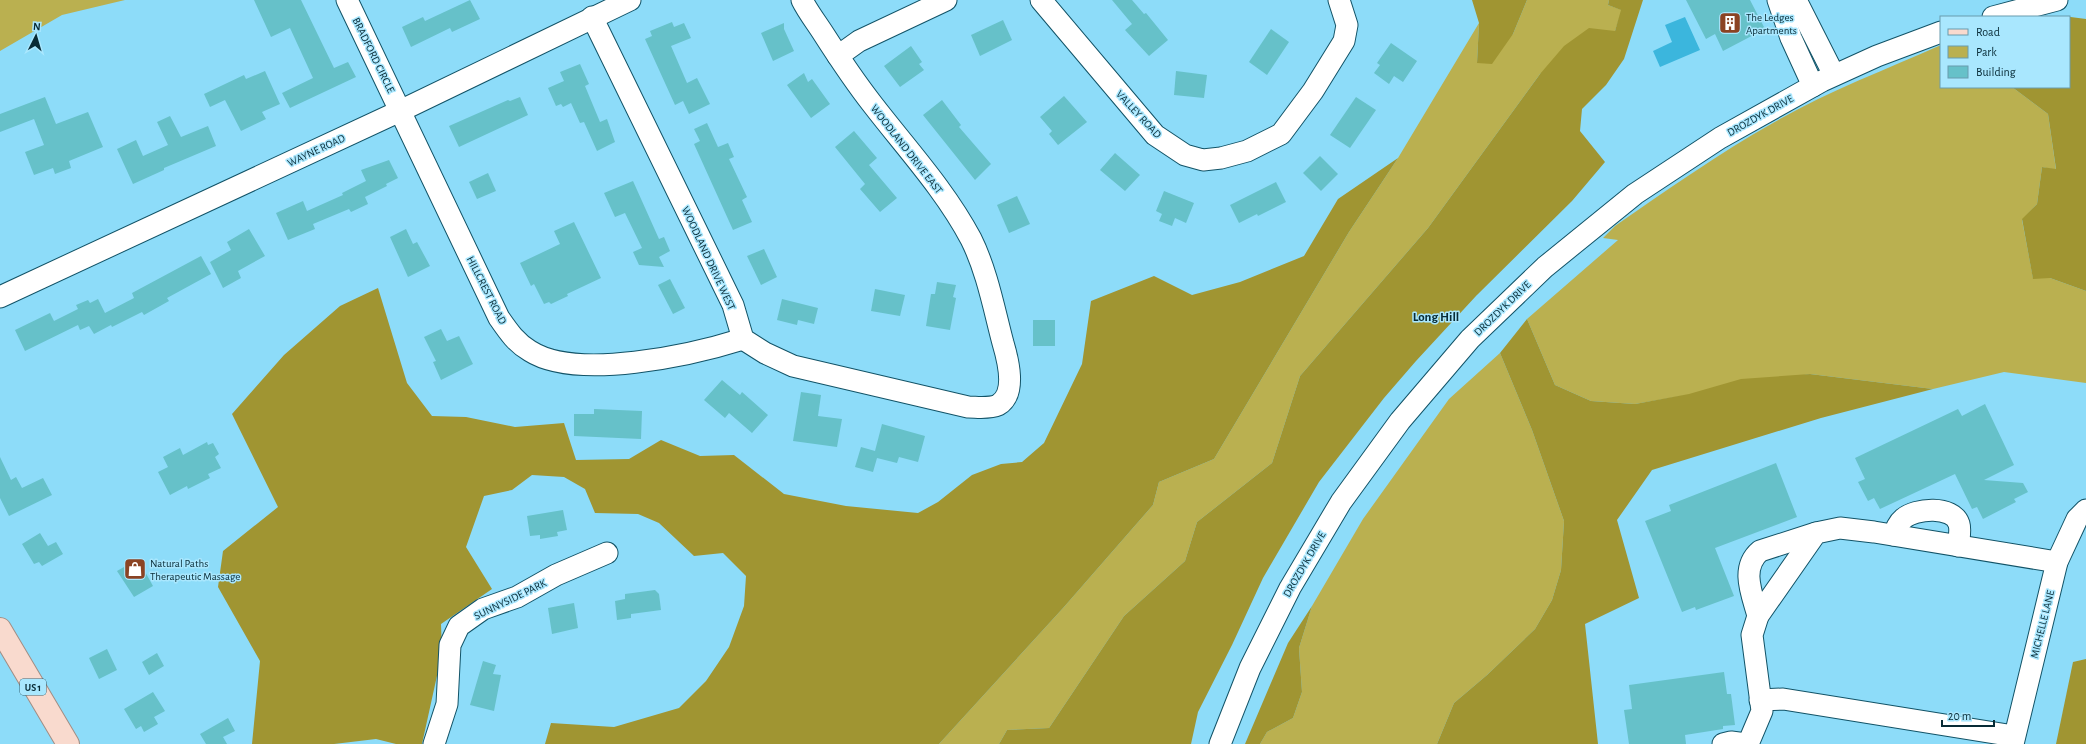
<svg xmlns="http://www.w3.org/2000/svg" width="2086" height="744" viewBox="0 0 2086 744" font-family="'Alegreya Sans',sans-serif">
<style>
.green{fill:#bab050}
.forest{fill:#a09532}
.water{fill:#3bb6dd}
.building{fill:#66c1c9}
.lines{fill:none;stroke-linecap:round;stroke-linejoin:round}
.minor-casing{stroke:#125367;stroke-width:23}
.major-casing{stroke:#a28d84;stroke-width:24}
.minor{stroke:#fff;stroke-width:21}
.major{stroke:#f9dace;stroke-width:22}
.labels{text-anchor:middle;stroke-width:3;stroke-linejoin:round;paint-order:stroke}
.shield{fill:#a9e7fe;stroke:#386372;stroke-width:1}
.shield-label{font-size:10px;font-weight:bold;fill:#082b36}
.poi-label{font-size:11px;fill:#082b36;stroke:#a9e7fe;text-anchor:start}
.street-label{font-size:11px;fill:#082b36;stroke:#a9e7fe}
.quarter-label{font-size:13px;font-weight:bold;fill:#082b36;stroke:#a9e7fe}
</style>
<rect width="100%" height="100%" fill="#8ddcf9"/>
<g class="green">
<polygon points="0,0 125,0 62,15 0,51"/>
<polygon points="1527,0 1609,0 1608,5 1622,10 1615,31 1540,74 1428,228 1300,376 1272,463 1197,522 1185,561 1124,616 1049,728 1007,730 999,744 939,744 1064,607 1153,505 1159,482 1214,459 1349,232 1398,158 1479,23 1477,63 1513,34"/>
<path d="M1941,45V87H2012L2048,114L2056,170L2042,167L2037,204L2022,220L2033,278H2050L2086,291V383L2004,372L1933,389L1810,374L1635,404L1591,401L1555,385L1527,319L1618,240L1603,238L1615,226C1667,190 1718,154 1773,123C1826,92 1885,70 1941,45Z"/>
<polygon points="1500,353 1532,430 1564,521 1561,570 1552,600 1535,629 1487,675 1454,703 1437,744 1260,744 1267,732 1293,718 1302,692 1299,648 1312,606 1363,519 1449,399"/>
</g>
<g class="forest">
<polygon points="1472,0 1527,0 1513,34 1492,64 1477,63 1479,23"/>
<polygon points="1609,0 1643,0 1624,59 1606,85 1582,109 1580,131 1605,162 1572,201 1476,296 1416,361 1384,398 1319,482 1263,578 1232,645 1198,712 1191,744 999,744 1007,730 1049,728 1124,616 1185,561 1197,522 1272,463 1300,376 1428,228 1540,74 1564,46 1589,28 1615,31 1621,10 1608,5"/>
<polygon points="2063,16 2086,19 2086,291 2050,278 2033,279 2022,219 2037,204 2042,167 2056,169 2048,114 2012,87 2069,87 2069,17 2059,17"/>
<polygon points="1398,158 1349,232 1214,459 1159,482 1153,505 1064,607 939,744 545,744 551,723 614,727 679,708 706,681 729,647 744,606 746,576 723,553 694,556 659,523 638,514 595,513 585,489 564,477 532,475 512,490 484,496 466,547 492,589 441,624 442,653 422,744 396,744 376,739 334,744 252,744 260,661 218,587 223,551 278,507 232,414 284,355 340,306 378,288 407,383 432,416 466,417 515,427 564,423 576,460 629,459 661,440 700,456 734,455 784,494 846,506 918,513 938,502 972,475 1001,464 1022,462 1044,443 1082,364 1091,301 1154,276 1192,295 1240,282 1304,256 1338,199"/>
<polygon points="1527,319 1555,385 1591,401 1635,404 1689,394 1741,379 1810,374 1933,389 1821,418 1652,470 1617,520 1639,598 1585,624 1598,744 1437,744 1454,703 1487,675 1535,629 1552,600 1561,570 1564,521 1532,430 1500,353"/>
<polygon points="1312,606 1299,648 1302,692 1293,718 1267,732 1260,744 1245,744 1288,643"/>
<polygon points="2086,659 2086,744 2056,744 2073,662"/>
</g>
<polygon class="water" points="1685,17 1700,50 1660,67 1653,51 1672,42 1665,25"/>
<g class="building">
<polygon points="254,0 301,0 334,68 348,62 356,77 290,108 282,93 313,78 290,28 271,37"/>
<polygon points="470,0 480,19 452,32 450,28 411,47 402,27 423,17 425,21"/>
<polygon points="1112,0 1132,0 1144,14 1146,13 1168,40 1149,56 1125,30 1132,24"/>
<polygon points="1686,0 1750,0 1765,29 1723,51 1715,34 1706,39"/>
<polygon points="1003,20 1012,40 980,56 971,35"/>
<polygon points="672,22 674,27 684,23 691,38 671,46 687,83 697,78 710,104 689,114 683,101 675,105 645,39 652,36 650,31"/>
<polygon points="784,23 784,29 794,51 773,61 761,33"/>
<polygon points="1271,29 1289,42 1267,75 1249,62"/>
<polygon points="1391,43 1417,61 1403,82 1394,76 1389,84 1374,73 1380,65 1377,63"/>
<polygon points="911,46 922,62 919,64 924,70 900,87 884,66"/>
<polygon points="580,64 589,84 585,86 600,122 607,119 615,142 597,151 584,122 580,123 571,103 563,107 561,104 556,106 548,88 564,81 560,72"/>
<polygon points="265,71 280,104 262,112 266,119 241,131 225,100 210,107 204,94 244,75 246,79"/>
<polygon points="1176,71 1207,75 1204,98 1174,95"/>
<polygon points="804,73 808,82 812,79 830,104 811,118 787,85"/>
<polygon points="1064,96 1087,122 1058,145 1049,134 1052,131 1040,117"/>
<polygon points="45,97 56,124 88,112 103,147 69,161 71,168 55,174 53,168 34,175 25,152 44,145 34,119 0,132 0,114"/>
<polygon points="520,97 528,115 459,147 449,126 508,100 510,101"/>
<polygon points="1356,97 1376,110 1350,148 1330,135"/>
<polygon points="942,100 961,125 959,127 991,164 975,180 923,115"/>
<polygon points="170,116 181,137 208,126 216,146 164,168 164,170 133,184 117,149 136,140 143,156 168,145 157,122"/>
<polygon points="707,123 718,147 728,143 734,157 729,159 747,197 742,200 752,222 733,230 694,144 700,141 694,129"/>
<polygon points="854,131 877,158 869,165 897,198 880,212 860,189 865,184 835,147"/>
<polygon points="1115,153 1140,175 1125,191 1100,170"/>
<polygon points="1320,156 1338,174 1321,191 1303,173"/>
<polygon points="389,160 398,178 386,184 387,186 365,197 368,204 351,212 349,209 313,224 315,229 288,240 276,213 303,201 307,211 343,195 342,193 366,181 361,170"/>
<polygon points="488,173 496,191 477,199 469,182"/>
<polygon points="633,181 659,239 664,237 670,251 659,257 664,267 639,265 633,252 642,248 625,213 615,217 604,193"/>
<polygon points="1276,182 1286,202 1258,216 1257,214 1239,223 1230,205"/>
<polygon points="1164,191 1194,203 1186,223 1175,218 1172,226 1159,221 1162,214 1156,211"/>
<polygon points="1017,196 1030,224 1009,233 997,205"/>
<polygon points="574,222 601,278 567,294 568,296 551,304 549,302 544,304 534,284 531,286 520,263 560,244 554,231"/>
<polygon points="249,229 265,256 238,271 241,278 223,288 210,262 231,250 227,242"/>
<polygon points="406,229 413,244 417,242 430,266 408,277 390,237"/>
<polygon points="764,249 777,277 761,285 747,256"/>
<polygon points="201,256 211,274 167,298 169,301 144,315 142,312 112,327 111,325 94,334 89,326 80,330 78,325 25,351 15,330 50,313 54,321 78,309 76,305 88,300 90,303 98,299 105,313 134,298 132,293"/>
<polygon points="670,279 685,308 673,314 658,285"/>
<polygon points="937,282 956,285 953,297 956,298 950,330 926,326 931,294 935,294"/>
<polygon points="875,289 905,295 900,316 871,311"/>
<polygon points="782,299 818,308 814,324 798,320 797,325 777,320"/>
<rect x="1033" y="320" width="22" height="26"/>
<polygon points="441,329 447,341 459,336 473,364 441,380 433,362 436,361 424,337"/>
<polygon points="722,380 740,395 742,392 768,415 752,433 729,413 725,418 704,400"/>
<polygon points="801,392 821,395 818,416 842,419 837,447 793,441"/>
<polygon points="1985,404 2014,465 1984,480 2023,483 2028,492 2014,499 2016,502 1983,519 1977,507 1972,509 1955,474 1880,509 1874,498 1868,501 1858,482 1865,479 1855,458 1958,409 1962,416"/>
<polygon points="594,409 642,411 641,439 574,436 574,414 594,414"/>
<polygon points="882,424 925,436 918,462 899,457 897,463 877,458 873,472 855,467 861,447 875,451"/>
<polygon points="207,442 208,445 213,443 219,454 215,457 221,468 208,474 210,478 188,489 187,486 170,495 158,472 168,467 163,457 180,448 183,455"/>
<polygon points="0,457 11,480 16,477 22,488 43,478 52,495 9,516 0,498"/>
<polygon points="1776,463 1797,517 1715,548 1734,596 1696,610 1695,607 1682,612 1645,521 1671,511 1669,505"/>
<polygon points="563,510 567,530 557,532 558,536 540,539 540,535 530,536 527,516"/>
<polygon points="40,533 48,546 56,542 63,554 42,566 39,562 34,564 22,544"/>
<polygon points="138,559 153,586 134,597 117,571"/>
<polygon points="655,590 659,594 661,610 631,614 631,618 617,620 615,601 625,599 625,594"/>
<polygon points="574,603 578,628 552,634 548,608"/>
<polygon points="107,649 117,670 99,679 89,658"/>
<polygon points="157,653 164,666 149,675 142,662"/>
<polygon points="483,661 496,665 493,674 501,675 494,711 470,705"/>
<polygon points="1724,672 1727,694 1731,694 1735,725 1723,726 1723,729 1685,735 1686,744 1629,744 1624,710 1632,709 1629,685"/>
<polygon points="153,692 165,711 154,717 158,724 144,732 141,726 136,729 124,709"/>
<polygon points="228,718 235,731 223,737 227,744 206,744 200,734"/>
</g>
<g class="lines">
<g class="minor-casing">
<g id="minor">
<path d="M347,0L499,318C508,331 516,343 530,351C577,381 692,355 743,339"/>
<polyline points="1041,0 1155,135 1185,155 1203,160 1221,158 1247,151 1281,134 1313,91 1344,41 1347,25 1339,0"/>
<polyline points="1778,0 1791,38 1813,86"/>
<polyline points="1796,0 1834,75"/>
<path d="M592,17L733,305L743,339L765,353L793,366L968,407C977,407 989,409 998,405C1017,394 1008,360 1003,343C994,309 987,271 971,239C945,190 907,149 873,105C855,82 839,58 823,33C816,22 808,12 802,0"/>
<polyline points="1993,17 2057,0"/>
<polyline points="838,56 859,41 946,0"/>
<polyline points="0,297 400,111 630,0"/>
<path d="M1894,535C1896,529 1898,523 1903,519C1915,508 1953,505 1959,524C1961,531 1959,538 1958,546"/>
<path d="M1758,616C1752,594 1740,568 1760,551L1816,533"/>
<polyline points="1760,700 1783,699 2014,736"/>
<polyline points="434,744 447,704 450,645 459,626 483,609 517,597 556,575 607,553"/>
<polyline points="1220,744 1250,668 1290,588 1341,502 1400,421 1470,339 1545,267 1635,194 1720,138 1822,81 1877,56 1941,32"/>
<polyline points="1723,744 1731,742 1746,744"/>
<polyline points="1748,744 1762,711 1752,635 1758,616 1816,533 1840,528 1874,532 2057,562"/>
<polyline points="2013,744 2057,562 2077,519 2086,510"/>
</g>
</g>
<g class="major-casing">
<polyline id="major" points="0,629 68,744"/>
</g>
<use href="#minor" class="minor"/>
<use href="#major" class="major"/>
</g>
<defs>
<g id="building-square" transform="scale(1.15)"><rect x="-9" y="-9" width="18" height="18" rx="4" fill="#8b4323" stroke="#a9e7fe"/><path d="M-4-6H4V6H1V3H-1V6H-4ZM-2.5-4.3h1.7v1.8h-1.7ZM.8-4.3h1.7v1.8H.8ZM-2.5-1h1.7V.8h-1.7ZM.8-1h1.7V.8H.8Z" fill="#fff"/></g>
<g id="shop-square" transform="scale(1.15)"><rect x="-9" y="-9" width="18" height="18" rx="4" fill="#8b4323" stroke="#a9e7fe"/><path d="M-5-2.5h2.3a2.7 3.5 0 0 1 5.4 0H5L5.5 6h-11ZM-1.5-2.5h3a1.5 2.3 0 0 0-3 0Z" fill="#fff"/></g>
</defs>
<g fill-rule="evenodd">
<use href="#building-square" x="1730" y="23"/>
<use href="#shop-square" x="135" y="569"/>
</g>
<g class="labels">
<rect class="shield" x="20" y="679" width="26" height="16" rx="3"/>
<g class="shield-label">
<text x="33" y="691">US 1</text>
</g>
<g class="poi-label">
<text x="1746" y="21">The Ledges<tspan x="1746" dy="13">Apartments</tspan></text>
<text x="150" y="567">Natural Paths<tspan x="150" dy="13">Therapeutic Massage</tspan></text>
</g>
<g class="street-label">
<text transform="translate(374 55) rotate(64)" y="4">BRADFORD CIRCLE</text>
<text transform="translate(1139 114) rotate(47)" y="4">VALLEY ROAD</text>
<text transform="translate(1760 115) rotate(-29)" y="4">DROZDYK DRIVE</text>
<text transform="translate(907 149) rotate(52)" y="4">WOODLAND DRIVE EAST</text>
<text transform="translate(316 150) rotate(-25)" y="4">WAYNE ROAD</text>
<text transform="translate(709 258) rotate(65)" y="4">WOODLAND DRIVE WEST</text>
<text transform="translate(487 290) rotate(63)" y="4">HILLCREST ROAD</text>
<text transform="translate(1502 308) rotate(-44)" y="4">DROZDYK DRIVE</text>
<text transform="translate(1304 564) rotate(-60)" y="4">DROZDYK DRIVE</text>
<text transform="translate(510 599) rotate(-26)" y="4">SUNNYSIDE PARK</text>
<text transform="translate(2042 624) rotate(-76)" y="4">MICHELLE LANE</text>
</g>
<g class="quarter-label">
<text x="1436" y="321">Long Hill</text>
</g>
</g>
<rect x="1940" y="16" width="130" height="72" fill="#a9e7fe" stroke="#699cae"/>
<rect x="1948" y="29" width="20" height="6" fill="#f9dace" stroke="#699cae"/>
<text x="1976" y="36" font-size="12" fill="#082b36">Road</text>
<rect x="1948" y="46" width="20" height="12" fill="#bab050" stroke="#699cae"/>
<text x="1976" y="56" font-size="12" fill="#082b36">Park</text>
<rect x="1948" y="66" width="20" height="12" fill="#66c1c9" stroke="#699cae"/>
<text x="1976" y="76" font-size="12" fill="#082b36">Building</text>
<g transform="translate(36 36) rotate(5)" stroke="#a9e7fe" stroke-width="3" paint-order="stroke">
<path d="M0-3L7 15L0 10L-7 15Z" fill="#082b36"/>
<text y="-6" font-size="11" font-weight="bold" text-anchor="middle" fill="#082b36">N</text>
</g>
<path d="M1942 720v6h52v-6" fill="none" stroke="#082b36" stroke-width="2"/>
<text x="1948" y="720" font-size="12" fill="#082b36" stroke="#a9e7fe" stroke-width="3" paint-order="stroke">20 m</text>
</svg>
